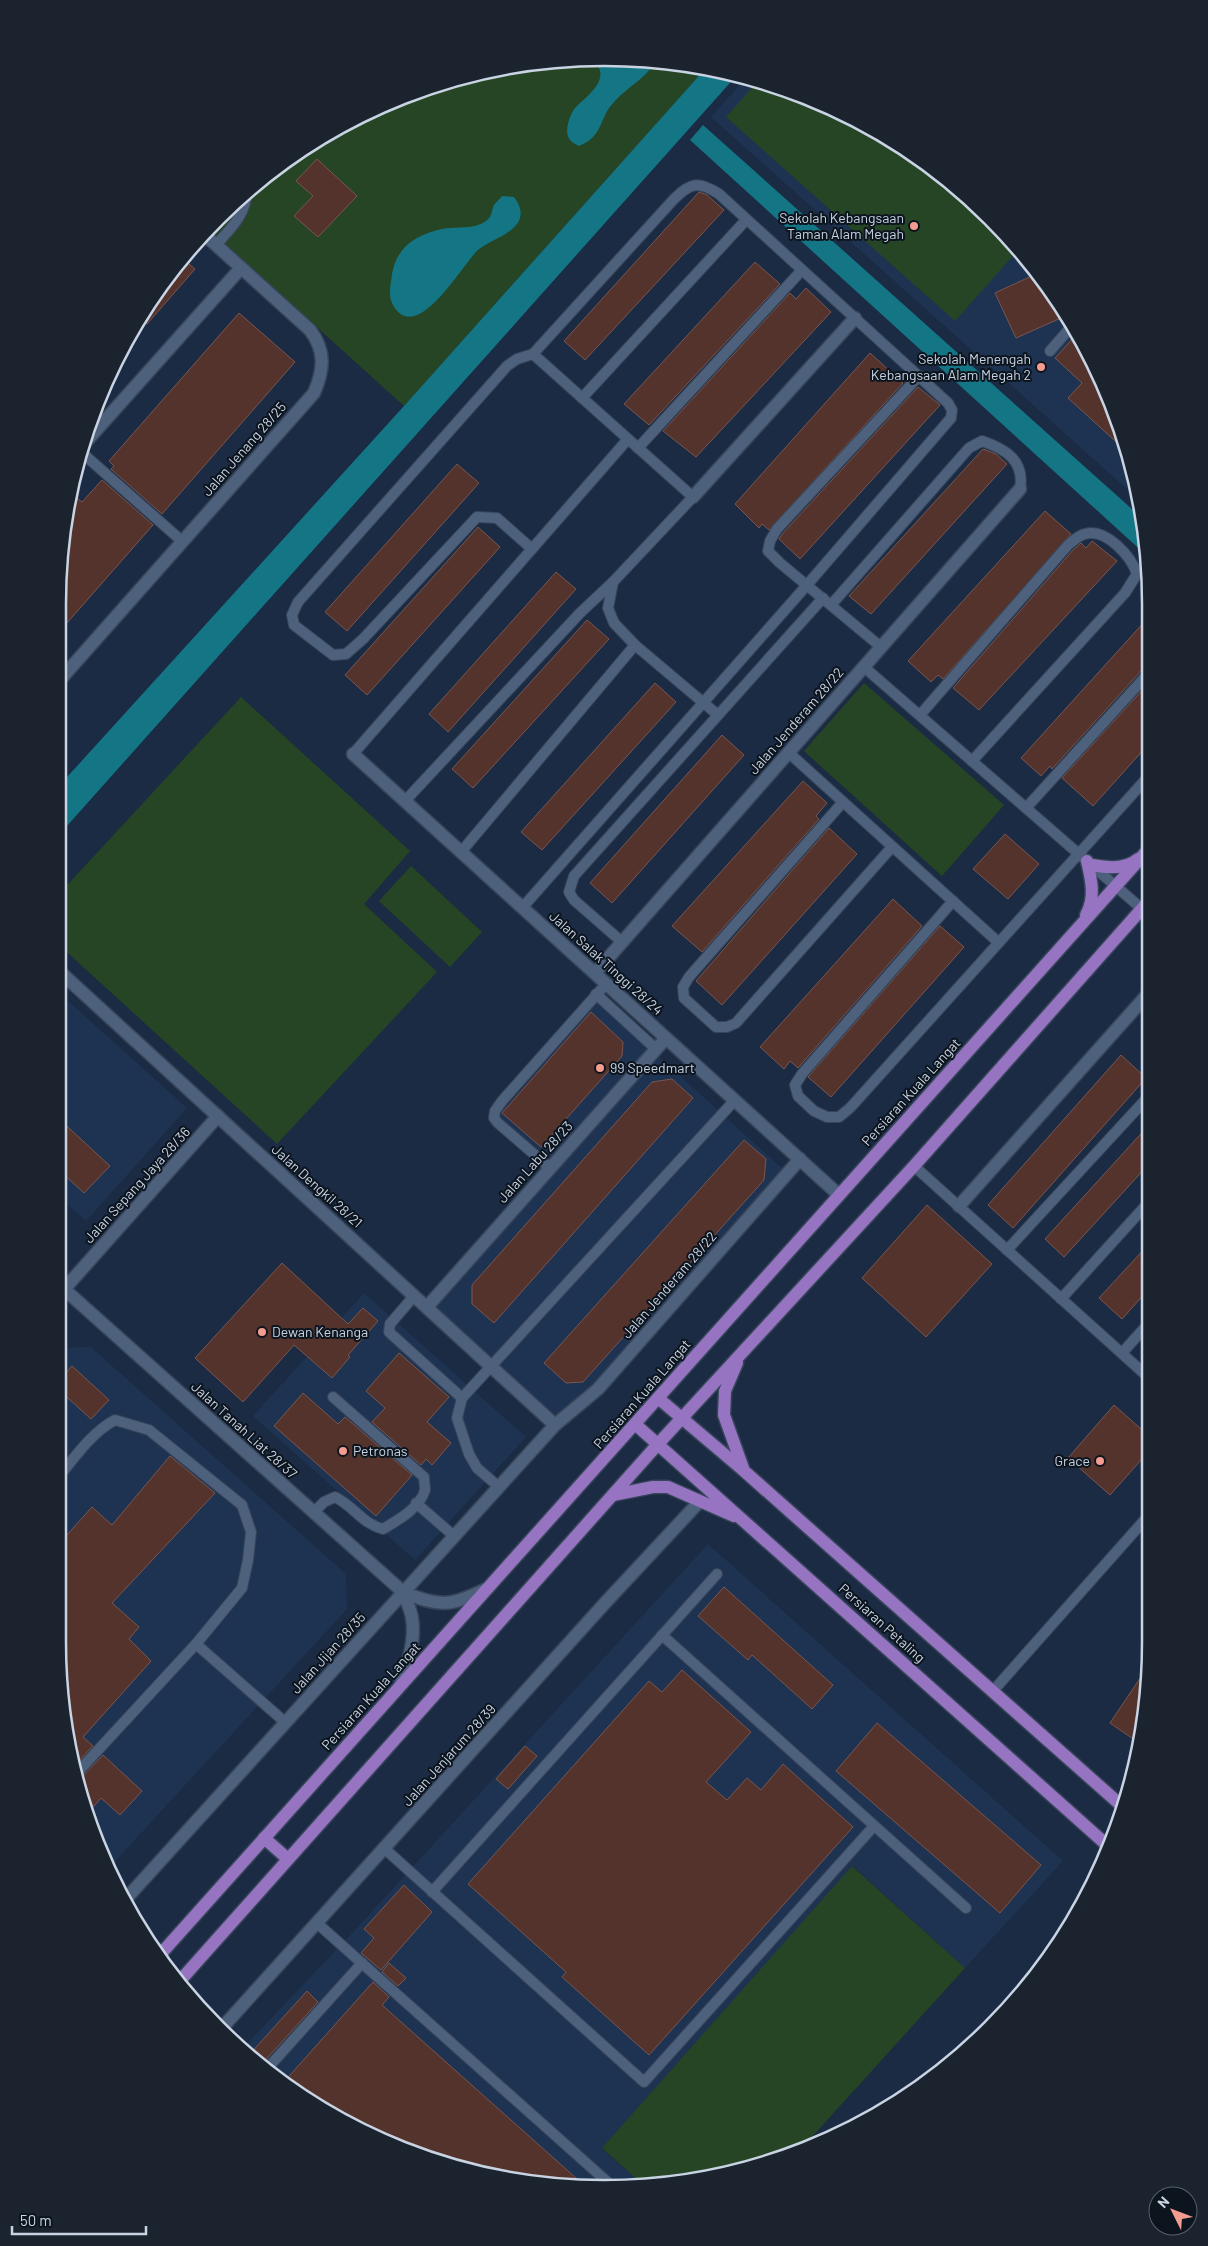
<svg xmlns="http://www.w3.org/2000/svg" width="1208" height="2246" viewBox="0 0 1208 2246" font-family="Barlow,sans-serif">
<style>
.built{fill:#1e3351}
.green{fill:#264524}
.water{fill:#147585}
.building{fill:#54332d;stroke:#7a564f}
.lines{fill:none;stroke-linecap:round;stroke-linejoin:round}
.service-casing{stroke:#374559;stroke-width:12}
.minor-casing{stroke:#374559;stroke-width:15}
.primary-casing{stroke:#374559;stroke-width:15}
.service{stroke:#4d607c;stroke-width:10}
.minor{stroke:#4d607c;stroke-width:12}
.primary{stroke:#9674c2;stroke-width:12}
.poi-dot{fill:#f59c90;stroke:#0c141e;stroke-width:2}
.labels{text-anchor:middle;stroke-width:4;stroke-linejoin:round;paint-order:stroke}
.poi-label{font-size:14px;fill:#c8d3e3;stroke:#0c141e;text-anchor:end}
.street-label{font-size:14px;fill:#c8d3e3;stroke:#0c141e}
.rim{fill:none;stroke:#c8d3e3;stroke-width:2.5}
</style>
<rect width="100%" height="100%" fill="#1a2b43"/>
<g class="built">
<polygon points="747,77 846,114 964,193 1038,272 1109,395 1137,498 711,117"/>
<polygon points="58,992 187,1108 86,1221 58,1196"/>
<polygon points="596,1000 783,1169 592,1386 555,1416 436,1307 557,1170 503,1120 499,1113 504,1103"/>
<polygon points="364,1293 526,1437 415,1560 253,1416"/>
<polygon points="91,1347 346,1574 347,1609 109,1868 87,1818 68,1748 58,1642 58,1348"/>
<polygon points="708,1544 1063,1861 965,1968 853,1866 602,2149 643,2185 568,2187 463,2170 395,2147 301,2097 243,2053 241,2050 355,1930"/>
</g>
<g class="green">
<polygon points="640,59 705,69 404,406 209,230 244,193 331,131 429,86 533,62"/>
<polygon points="758,81 846,114 964,193 1018,250 955,321 726,117"/>
<polygon points="864,683 1004,805 942,876 804,751"/>
<polygon points="241,697 410,851 364,904 437,972 277,1144 58,944 58,895"/>
<polygon points="411,866 482,932 450,967 379,901"/>
<polygon points="852,1866 965,1968 801,2149 746,2170 675,2184 643,2185 602,2148"/>
</g>
<g class="water">
<path d="M640,59L655,61C647,78 627,87 614,102C598,119 604,136 579,146C575,144 569,141 568,136C565,128 571,112 576,107C588,95 613,78 593,60Z"/>
<polygon points="705,69 737,75 58,836 58,787 404,406"/>
<polygon points="703,125 1142,518 1146,532 1146,555 690,140"/>
<path d="M502,196L514,197C519,204 522,210 520,218C515,234 490,240 478,250C463,263 415,350 392,303C388,295 391,283 392,274C397,246 416,235 442,229C456,226 474,230 486,221C493,216 491,211 494,205C496,202 500,199 502,196Z"/>
</g>
<g class="building">
<polygon points="317,159 357,196 318,237 294,216 313,196 296,181"/>
<polygon points="699,192 707,195 724,210 585,360 564,341"/>
<polygon points="182,258 195,269 147,324 140,319 171,271"/>
<polygon points="755,262 780,284 649,425 624,404"/>
<polygon points="1038,273 1061,318 1016,338 995,293"/>
<polygon points="806,288 831,312 696,457 663,431 790,293 796,299"/>
<polygon points="239,313 295,362 162,514 111,469 114,466 109,461"/>
<polygon points="1075,336 1109,395 1124,449 1068,398 1082,383 1055,358"/>
<polygon points="870,353 903,383 769,530 762,524 759,528 735,504"/>
<polygon points="918,387 940,405 800,559 779,539 783,533"/>
<polygon points="983,449 996,454 1007,464 871,614 849,596"/>
<polygon points="457,464 479,483 347,631 325,612"/>
<polygon points="102,480 153,525 59,632 59,569 69,507 77,498 82,502"/>
<polygon points="1045,511 1071,534 943,679 938,675 931,682 908,661"/>
<polygon points="478,527 500,547 367,695 345,675"/>
<polygon points="1092,541 1117,561 979,710 953,688 1073,550 1081,543 1086,548"/>
<polygon points="556,572 576,589 448,732 429,714"/>
<polygon points="587,620 609,639 473,788 452,769"/>
<polygon points="1146,620 1146,669 1141,671 1052,769 1050,766 1041,776 1021,758"/>
<polygon points="655,683 676,702 542,850 521,832"/>
<polygon points="1146,686 1146,747 1093,806 1062,778"/>
<polygon points="722,735 744,755 612,903 590,883"/>
<polygon points="803,781 827,803 816,816 819,819 702,952 672,926"/>
<polygon points="829,828 857,854 722,1005 696,981"/>
<polygon points="1005,834 1039,864 1008,899 973,869"/>
<polygon points="893,899 922,926 798,1068 790,1061 784,1069 760,1047"/>
<polygon points="940,926 964,947 831,1097 808,1077"/>
<polygon points="591,1012 623,1042 622,1056 541,1147 502,1113"/>
<polygon points="1121,1055 1146,1078 1013,1228 988,1205"/>
<polygon points="672,1079 693,1098 494,1323 472,1304 472,1285 652,1082"/>
<polygon points="58,1118 110,1166 84,1193 58,1169"/>
<polygon points="1148,1126 1148,1165 1064,1257 1045,1239"/>
<polygon points="744,1140 766,1159 764,1180 583,1382 566,1383 544,1363"/>
<polygon points="927,1205 992,1264 926,1337 862,1278"/>
<polygon points="1148,1245 1148,1290 1122,1319 1099,1298"/>
<polygon points="282,1263 348,1324 363,1308 378,1321 348,1355 350,1357 332,1378 294,1345 243,1402 195,1358"/>
<polygon points="399,1353 449,1397 427,1422 451,1443 432,1465 426,1459 421,1465 372,1422 385,1408 366,1391"/>
<polygon points="72,1366 109,1400 91,1419 58,1389 58,1381"/>
<polygon points="303,1393 338,1424 345,1417 412,1475 376,1516 274,1426"/>
<polygon points="1114,1405 1149,1436 1149,1451 1110,1495 1068,1458"/>
<polygon points="170,1456 215,1493 112,1603 139,1627 129,1639 151,1661 83,1737 93,1746 73,1767 68,1748 58,1642 58,1575 63,1569 58,1563 58,1545 92,1507 112,1525"/>
<polygon points="724,1587 833,1685 812,1709 752,1655 748,1660 698,1616"/>
<polygon points="1149,1665 1149,1677 1139,1743 1110,1723"/>
<polygon points="682,1670 751,1732 706,1782 727,1800 747,1778 761,1790 783,1764 853,1827 649,2055 562,1977 566,1972 468,1884 649,1681 662,1692"/>
<polygon points="877,1723 1041,1865 1000,1913 836,1771"/>
<polygon points="525,1746 537,1756 508,1789 496,1779"/>
<polygon points="103,1755 142,1791 120,1815 101,1798 86,1815 77,1782"/>
<polygon points="404,1885 432,1912 381,1970 361,1953 374,1938 364,1929"/>
<polygon points="389,1963 406,1978 398,1986 382,1972"/>
<polygon points="373,1982 389,1997 382,2005 586,2187 568,2187 463,2170 395,2147 301,2097 283,2083"/>
<polygon points="307,1991 318,2002 260,2066 248,2056"/>
</g>
<g class="lines">
<g class="service-casing">
<g id="service">
<path d="M216,245C231,228 246,215 247,191"/>
<polyline points="1050,351 1070,328"/>
<polyline points="582,398 746,220"/>
<polyline points="638,448 802,270"/>
<polyline points="80,451 183,542"/>
<polyline points="532,549 497,518 477,517 363,639 346,654 333,655 294,625 292,615 298,602 507,366 517,359 533,354 693,497 613,582 608,608 614,623 635,645 718,715"/>
<path d="M831,605L969,448L982,441C1006,449 1025,461 1020,489"/>
<polyline points="881,647 780,563 768,551 770,541 777,529 919,376"/>
<polyline points="864,667 1142,909"/>
<path d="M920,715L1068,545C1073,541 1079,535 1085,534C1106,528 1131,556 1137,574L1125,593L972,761"/>
<polyline points="789,753 998,942"/>
<polyline points="353,754 628,439"/>
<polyline points="405,801 580,613 613,582"/>
<polyline points="843,802 689,977 683,987 684,998 716,1027 727,1027 736,1023 892,847"/>
<polyline points="1026,808 1146,676"/>
<polyline points="461,852 635,645"/>
<polyline points="953,901 802,1074 795,1085 798,1096 814,1111 827,1117 839,1117 850,1108 1147,778"/>
<path d="M522,908L807,585L951,418L952,410L948,403L719,194C699,181 691,182 674,199L533,354"/>
<polyline points="622,942 574,900 569,892 574,876 823,598"/>
<polyline points="596,994 656,1049"/>
<polyline points="914,1166 1148,1377"/>
<polyline points="550,1168 498,1123 494,1118 495,1111 502,1101 606,984"/>
<polyline points="1007,1250 1148,1097"/>
<polyline points="414,1296 390,1324 389,1332 462,1398"/>
<polyline points="1061,1299 1148,1203"/>
<polyline points="1122,1353 1148,1324"/>
<path d="M58,1478C74,1458 92,1432 115,1420L149,1430L242,1505L251,1532L248,1560L242,1588L196,1644L286,1723"/>
<polyline points="499,1487 477,1468 469,1454 457,1418 462,1398 735,1100"/>
<polyline points="416,1503 454,1536"/>
<path d="M313,1513L324,1502L335,1497C355,1507 361,1523 383,1529C398,1520 420,1508 425,1490C425,1486 424,1481 424,1477L333,1397"/>
<polyline points="662,1635 966,1908"/>
<polyline points="993,1691 1149,1515"/>
<polyline points="75,1775 196,1644"/>
<polyline points="385,1849 644,2082 874,1826"/>
<polyline points="432,1892 717,1574"/>
<polyline points="318,1924 612,2186"/>
<polyline points="266,2070 362,1963"/>
</g>
</g>
<g class="minor-casing">
<g id="minor">
<polyline points="83,445 241,268"/>
<polyline points="693,497 855,318"/>
<path d="M59,681L314,393C324,370 326,351 310,330L205,235"/>
<polyline points="353,754 839,1195"/>
<polyline points="58,970 555,1425"/>
<polyline points="595,973 1020,489"/>
<polyline points="959,1206 1147,995"/>
<path d="M64,1289L403,1592C441,1608 452,1606 488,1588"/>
<polyline points="58,1296 218,1116"/>
<polyline points="427,1307 666,1038"/>
<path d="M400,1686C407,1665 416,1641 412,1618C411,1610 406,1600 403,1592"/>
<polyline points="124,1901 555,1425 598,1389 800,1159"/>
<polyline points="221,2029 605,1603 700,1501"/>
</g>
</g>
<g class="primary-casing">
<g id="primary">
<path d="M1092,865C1107,868 1126,870 1138,859"/>
<path d="M1086,915C1096,898 1091,878 1087,861"/>
<polyline points="737,1363 725,1391 724,1415 743,1468"/>
<polyline points="658,1398 743,1470 1123,1807"/>
<polyline points="635,1424 1108,1846"/>
<polyline points="613,1495 653,1487 668,1487 734,1516"/>
<polyline points="264,1838 288,1859"/>
<polyline points="158,1957 1147,851"/>
<polyline points="178,1983 658,1444 914,1166 1147,903"/>
</g>
</g>
<use href="#service" class="service"/>
<use href="#minor" class="minor"/>
<use href="#primary" class="primary"/>
</g>
<g class="poi-dot">
<circle cx="914" cy="226" r="5"/>
<circle cx="1041" cy="367" r="5"/>
<circle cx="600" cy="1068" r="5"/>
<circle cx="262" cy="1332" r="5"/>
<circle cx="343" cy="1451" r="5"/>
<circle cx="1100" cy="1461" r="5"/>
</g>
<g class="labels">
<g class="poi-label">
<text x="904" y="223">Sekolah Kebangsaan<tspan x="904" dy="16">Taman Alam Megah</tspan></text>
<text x="1031" y="364">Sekolah Menengah<tspan x="1031" dy="16">Kebangsaan Alam Megah 2</tspan></text>
<text x="610" y="1073" text-anchor="start">99 Speedmart</text>
<text x="272" y="1337" text-anchor="start">Dewan Kenanga</text>
<text x="353" y="1456" text-anchor="start">Petronas</text>
<text x="1090" y="1466">Grace</text>
</g>
<g class="street-label">
<text transform="translate(244 449) rotate(-49)" y="5">Jalan Jenang 28/25</text>
<text transform="translate(796 721) rotate(-49)" y="5">Jalan Jenderam 28/22</text>
<text transform="translate(606 963) rotate(42)" y="5">Jalan Salak Tinggi 28/24</text>
<text transform="translate(911 1092) rotate(-48)" y="5">Persiaran Kuala Langat</text>
<text transform="translate(535 1162) rotate(-48)" y="5">Jalan Labu 28/23</text>
<text transform="translate(137 1185) rotate(-48)" y="5">Jalan Sepang Jaya 28/36</text>
<text transform="translate(317 1186) rotate(42)" y="5">Jalan Dengkil 28/21</text>
<text transform="translate(669 1285) rotate(-49)" y="5">Jalan Jenderam 28/22</text>
<text transform="translate(642 1394) rotate(-49)" y="5">Persiaran Kuala Langat</text>
<text transform="translate(244 1430) rotate(42)" y="5">Jalan Tanah Liat 28/37</text>
<text transform="translate(882 1623) rotate(42)" y="5">Persiaran Petaling</text>
<text transform="translate(328 1653) rotate(-48)" y="5">Jalan Jijan 28/35</text>
<text transform="translate(371 1696) rotate(-48)" y="5">Persiaran Kuala Langat</text>
<text transform="translate(449 1755) rotate(-48)" y="5">Jalan Jenjarum 28/39</text>
</g>
</g>
<path d="M0 0H1208V2246H0ZM604 66H604A538 538 0 0 1 1142 604V1642A538 538 0 0 1 604 2180H604A538 538 0 0 1 66 1642V604A538 538 0 0 1 604 66Z" fill="#1b232e" fill-rule="evenodd"/>
<path class="rim" d="M604 66H604A538 538 0 0 1 1142 604V1642A538 538 0 0 1 604 2180H604A538 538 0 0 1 66 1642V604A538 538 0 0 1 604 66Z"/>
<g transform="translate(1173 2211) rotate(312)"><circle r="24" fill="#0c141e" stroke="#57606d"/>
<path d="M0-4L9 19L0 12L-9 19Z" fill="#f59c90"/>
<text y="-8" font-size="14" font-weight="bold" text-anchor="middle" fill="#c8d3e3">N</text>
</g>
<path d="M12 2226v8h134v-8" fill="none" stroke="#c8d3e3" stroke-width="2.5"/>
<text x="20" y="2226" font-size="15" fill="#c8d3e3" stroke="#0c141e" stroke-width="4" paint-order="stroke">50 m</text>
</svg>
